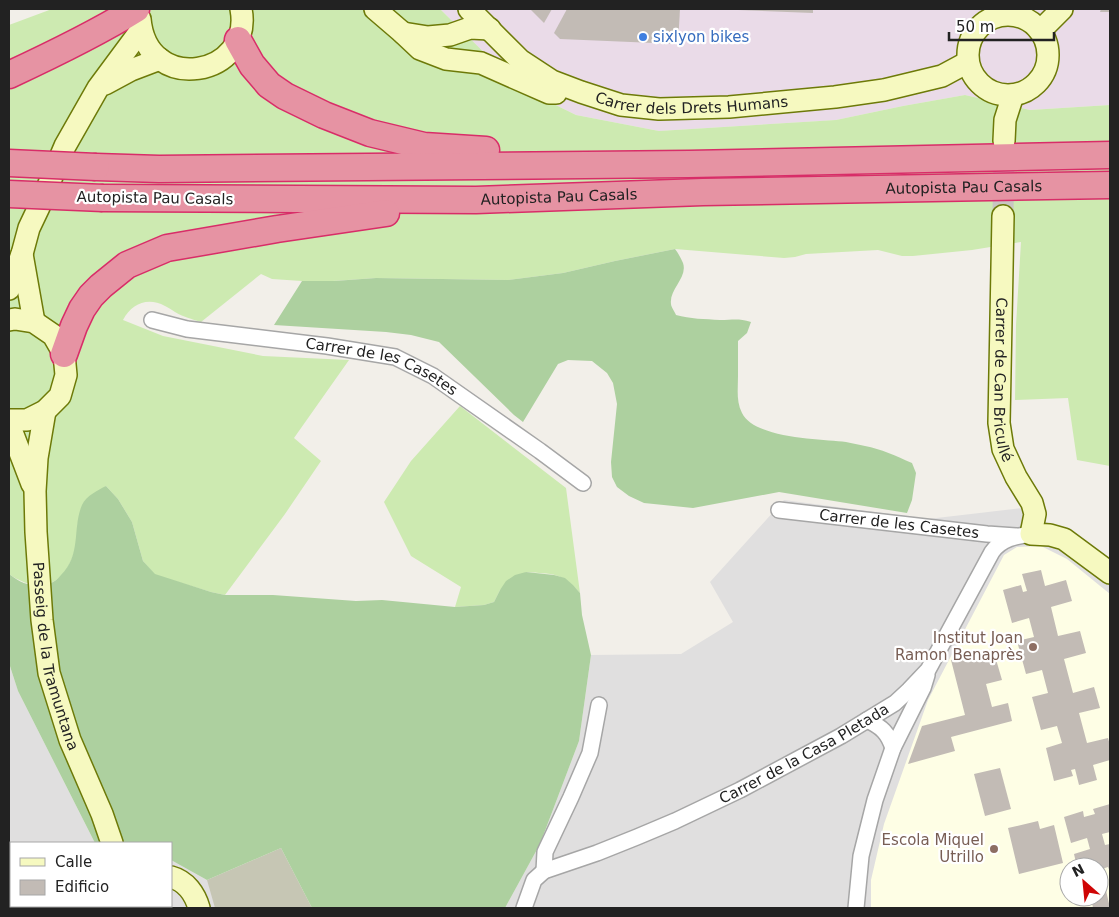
<svg xmlns="http://www.w3.org/2000/svg" width="1119" height="917" viewBox="0 0 1119 917" font-family="'DejaVu Sans',sans-serif">
<style>
.residential{fill:#e0dfdf;fill-rule:evenodd}
.industrial{fill:#eadbe8}
.education{fill:#fefee5;fill-rule:evenodd}
.construction{fill:#c6c6b4}
.grass{fill:#cdeab1}
.forest{fill:#add09f}
.building{fill:#c2bbb5}
.lines{fill:none;stroke-linecap:round;stroke-linejoin:round}
.secondary-tunnel{stroke:#c8c6c1;stroke-width:21;stroke-dasharray:21 11;stroke-linecap:butt}
.street-casing{stroke:#a6a6a6;stroke-width:18}
.secondary-casing{stroke:#6d7a08;stroke-width:24}
.highway-casing{stroke:#d82d68;stroke-width:29}
.street{stroke:#fff;stroke-width:15}
.secondary{stroke:#f6f9c0;stroke-width:21}
.highway{stroke:#e693a3;stroke-width:26}
.highway-bridge-casing{stroke:#d82d68;stroke-width:29;stroke-linecap:butt}
.highway-bridge{stroke:#e693a3;stroke-width:26}
.shop-dot{fill:#3f7fe0;stroke:#fff;stroke-width:2}
.education-dot{fill:#8d6e63;stroke:#fff;stroke-width:2}
.labels{text-anchor:middle;stroke-width:4.5;stroke-linejoin:round;paint-order:stroke}
.shop-label{font-size:15px;fill:#366cbe;stroke:#fff;text-anchor:start}
.street-label{font-size:15px;fill:#222;stroke:#fff}
.education-label{font-size:15px;fill:#785e54;stroke:#fff;text-anchor:end}
</style>
<rect width="100%" height="100%" fill="#f2efe9"/>
<g class="residential">
<path d="M784,500L928,519L1022,508L1110,558V908H505L540,844L579,741L591,655L681,654L733,622L710,582ZM1069,867H1099V897H1069Z"/>
<polygon points="9,663 18,691 95,843 11,843 11,906 171,906 171,860 207,880 312,908 9,908"/>
</g>
<polygon class="industrial" points="440,9 1110,9 1110,105 1030,110 965,95 903,106 836,120 659,131 576,115 519,87"/>
<path class="education" d="M1041,546L1067,559L1110,594V908H871V880L884,824L928,700L1004,555L1017,547ZM1069,867H1099V897H1069Z"/>
<polygon class="construction" points="281,848 312,908 215,908 207,880"/>
<g class="grass">
<path d="M52,9H440L519,87L576,115L659,131L836,120L903,106L965,95L1030,110L1110,105V466L1077,460L1068,398L1015,400L1016,325L1021,242L972,250L913,256H902L878,250L806,254L795,257L784,258L675,249L615,261L563,273L508,280L376,278L333,281H302L272,279L261,274L201,322C192,319 183,317 175,312C172,310 169,308 165,306C148,297 132,303 123,320L163,336L263,356L349,360L294,438L321,461L285,514L225,595L211,592L155,575L143,561L132,522L118,499L106,486C101,492 81,513 79,519C76,527 78,537 76,545C68,583 42,597 9,574V25Z"/>
<path d="M460,406L566,488L580,593C563,572 552,574 526,572L500,590L494,602L484,605L455,607L461,587L411,556L384,502L411,461Z"/>
</g>
<g class="forest">
<path d="M675,249C678,253 681,258 683,263C688,278 669,289 671,304C671,307 675,312 676,315C690,319 705,319 720,320C733,320 738,318 751,322L747,333L738,341C738,353 738,364 738,376C738,389 736,401 742,413C755,439 821,439 846,442C852,443 859,445 865,446C881,449 896,456 912,463L916,473L912,500L907,513L779,492L693,508L644,503L629,496L617,487L612,477L611,462L617,404L613,383L607,373L592,361L568,360L558,364L523,422L514,415L439,342L411,335L386,332L274,325L302,281H334L376,278L508,280L563,273L615,261Z"/>
<path d="M106,486L118,499L132,522L143,561L155,574L211,592L225,595H273L356,601L382,600L455,607L484,605L494,602L500,590L506,581L515,575L526,572L554,575L565,578L573,585L580,593L582,615L591,655L579,741L540,844L505,908H312L281,848L207,880L171,860V843H95L18,691L9,663V574C21,583 26,585 41,585C51,584 55,582 61,575C82,554 72,528 82,505C86,496 98,490 106,486Z"/>
</g>
<g class="building">
<polygon points="530,9 552,9 544,23"/>
<polygon points="567,9 680,9 678,44 560,39 554,33"/>
<polygon points="738,9 813,9 813,13 738,10"/>
<polygon points="1101,9 1110,9 1110,12 1100,12"/>
<polygon points="1041,570 1045,586 1066,580 1072,601 1051,607 1058,636 1080,631 1086,653 1064,659 1073,693 1094,687 1100,708 1079,713 1087,743 1108,738 1110,745 1110,760 1093,765 1097,780 1079,785 1075,769 1071,770 1073,776 1054,781 1046,748 1062,743 1057,726 1041,730 1032,697 1048,693 1042,670 1026,674 1017,641 1034,637 1029,618 1012,623 1003,590 1021,585 1023,592 1027,591 1022,574"/>
<polygon points="993,649 1002,680 986,684 992,707 1008,703 1012,721 951,737 955,751 908,764 922,726 965,715 951,660"/>
<polygon points="1000,768 1011,809 985,816 974,774"/>
<polygon points="1110,804 1110,832 1102,834 1105,845 1110,844 1110,872 1108,867 1099,870 1099,867 1077,867 1074,854 1090,849 1087,838 1071,843 1064,817 1083,811 1084,817 1095,814 1093,809"/>
<polygon points="1038,821 1040,829 1054,825 1063,863 1019,874 1008,828"/>
<polygon points="1105,886 1110,908 1093,908 1091,897 1099,897 1099,888"/>
</g>
<g class="lines">
<polyline class="secondary-tunnel" points="1003,216 1004,141"/>
<g class="street-casing">
<g id="street">
<path id="s1" d="M152,320L187,329L327,346L395,357L433,376L540,451L583,483"/>
<path id="s2" d="M779,510L987,534L1016,536"/>
<path d="M867,720C882,727 888,733 893,748"/>
<polyline points="544,871 545,852 571,797 590,753 599,705"/>
<path id="s3" d="M524,908L534,880L544,871L597,853L637,837L675,821L740,790L841,736L895,703L909,690L928,670L992,552C1001,539 1016,536 1031,534"/>
<polyline points="856,908 861,856 875,800 893,748 923,688 927,675"/>
</g>
</g>
<g class="secondary-casing">
<g id="secondary">
<polyline points="375,9 403,33 420,49 446,59 481,63 549,93 556,93"/>
<path id="s4" d="M469,9L520,60L552,81L581,92L621,105L659,109L729,107L835,97L884,90L942,76L968,62"/>
<circle cx="1008" cy="55" r="40"/>
<path d="M140,19C147,97 254,76 241,9"/>
<polyline points="1040,31 1062,9"/>
<polyline points="403,33 428,37 450,35 470,28 490,29"/>
<polyline points="105,84 131,70 160,59"/>
<polyline points="1004,141 1005,120 1013,95"/>
<path id="s5" d="M1003,216L999,423L1003,449L1016,477L1032,503L1035,514L1031,534L1050,535L1064,539L1110,573"/>
<polyline points="22,254 34,322"/>
<polyline points="9,289 22,254 29,228 39,207 65,146 98,88 141,30"/>
<polyline points="9,320 15,319 34,322 53,335 64,354 66,375 60,396 45,411 27,420 9,420"/>
<path id="s6" d="M45,411L37,458L35,491L36,532L42,620L49,673L70,740L102,814L112,843"/>
<polyline points="9,424 32,484"/>
<path d="M171,877C186,881 195,894 199,908"/>
<polyline points="119,908 120,906"/>
</g>
</g>
<g class="highway-casing">
<g id="highway">
<polyline points="238,40 252,65 269,85 285,96 324,115 370,133 424,146 486,150"/>
<path d="M9,75C52,55 96,34 136,9"/>
<polyline points="96,167 159,169 689,164 1110,155"/>
<path id="s7" d="M103,198L476,200L703,192L1110,185"/>
<polyline points="64,354 74,326 82,309 91,296 101,286 127,265 167,248 277,229 386,213"/>
</g>
</g>
<use href="#street" class="street"/>
<use href="#secondary" class="secondary"/>
<use href="#highway" class="highway"/>
<g class="highway-bridge-casing">
<g id="highway-bridge">
<polyline points="9,163 96,167"/>
<polyline points="9,194 103,198"/>
</g>
</g>
<use href="#highway-bridge" class="highway-bridge"/>
</g>
<circle class="shop-dot" cx="643" cy="37" r="5"/>
<g class="education-dot">
<circle cx="1033" cy="647" r="5"/>
<circle cx="994" cy="849" r="5"/>
</g>
<g class="labels">
<g class="shop-label">
<text x="653" y="42">sixlyon bikes</text>
</g>
<g class="street-label">
<text dy="5" stroke="none"><textPath href="#s4" startOffset="254">Carrer dels Drets Humans</textPath></text>
<text dy="5" stroke="none"><textPath href="#s7" startOffset="861">Autopista Pau Casals</textPath></text>
<text dy="5" stroke="none"><textPath href="#s7" startOffset="456">Autopista Pau Casals</textPath></text>
<text transform="translate(155 198) rotate(1)" y="5">Autopista Pau Casals</text>
<text dy="5" stroke="none"><textPath href="#s1" startOffset="236">Carrer de les Casetes</textPath></text>
<text dy="5" stroke="none"><textPath href="#s5" startOffset="164">Carrer de Can Bricullé</textPath></text>
<text dy="5" stroke="none"><textPath href="#s2" startOffset="121">Carrer de les Casetes</textPath></text>
<text dy="5" stroke="none"><textPath href="#s6" startOffset="248">Passeig de la Tramuntana</textPath></text>
<text dy="5" stroke="none"><textPath href="#s3" startOffset="329">Carrer de la Casa Pletada</textPath></text>
</g>
<g class="education-label">
<text x="1023" y="643">Institut Joan<tspan x="1023" dy="17">Ramon Benaprès</tspan></text>
<text x="984" y="845">Escola Miquel<tspan x="984" dy="17">Utrillo</tspan></text>
</g>
</g>
<rect width="1119" height="917" fill="none" stroke="#222222" stroke-width="20"/>
<rect x="10" y="842" width="162" height="65" fill="#ffffff" stroke="#a7a7a7"/>
<rect x="20" y="858" width="25" height="8" fill="#f6f9c0" stroke="#a7a7a7"/>
<text x="55" y="867" font-size="15" fill="#222222">Calle</text>
<rect x="20" y="880" width="25" height="15" fill="#c2bbb5" stroke="#a7a7a7"/>
<text x="55" y="892" font-size="15" fill="#222222">Edificio</text>
<g transform="translate(1084 882) rotate(333)"><circle r="24" fill="#ffffff" stroke="#a7a7a7"/>
<path d="M0-4L9 19L0 12L-9 19Z" fill="#cf0505"/>
<text y="-8" font-size="14" font-weight="bold" text-anchor="middle" fill="#222222">N</text>
</g>
<path d="M949 32v8h105v-8" fill="none" stroke="#222222" stroke-width="2.5"/>
<text x="956" y="32" font-size="15" fill="#222222" stroke="#ffffff" stroke-width="4" paint-order="stroke">50 m</text>
</svg>
